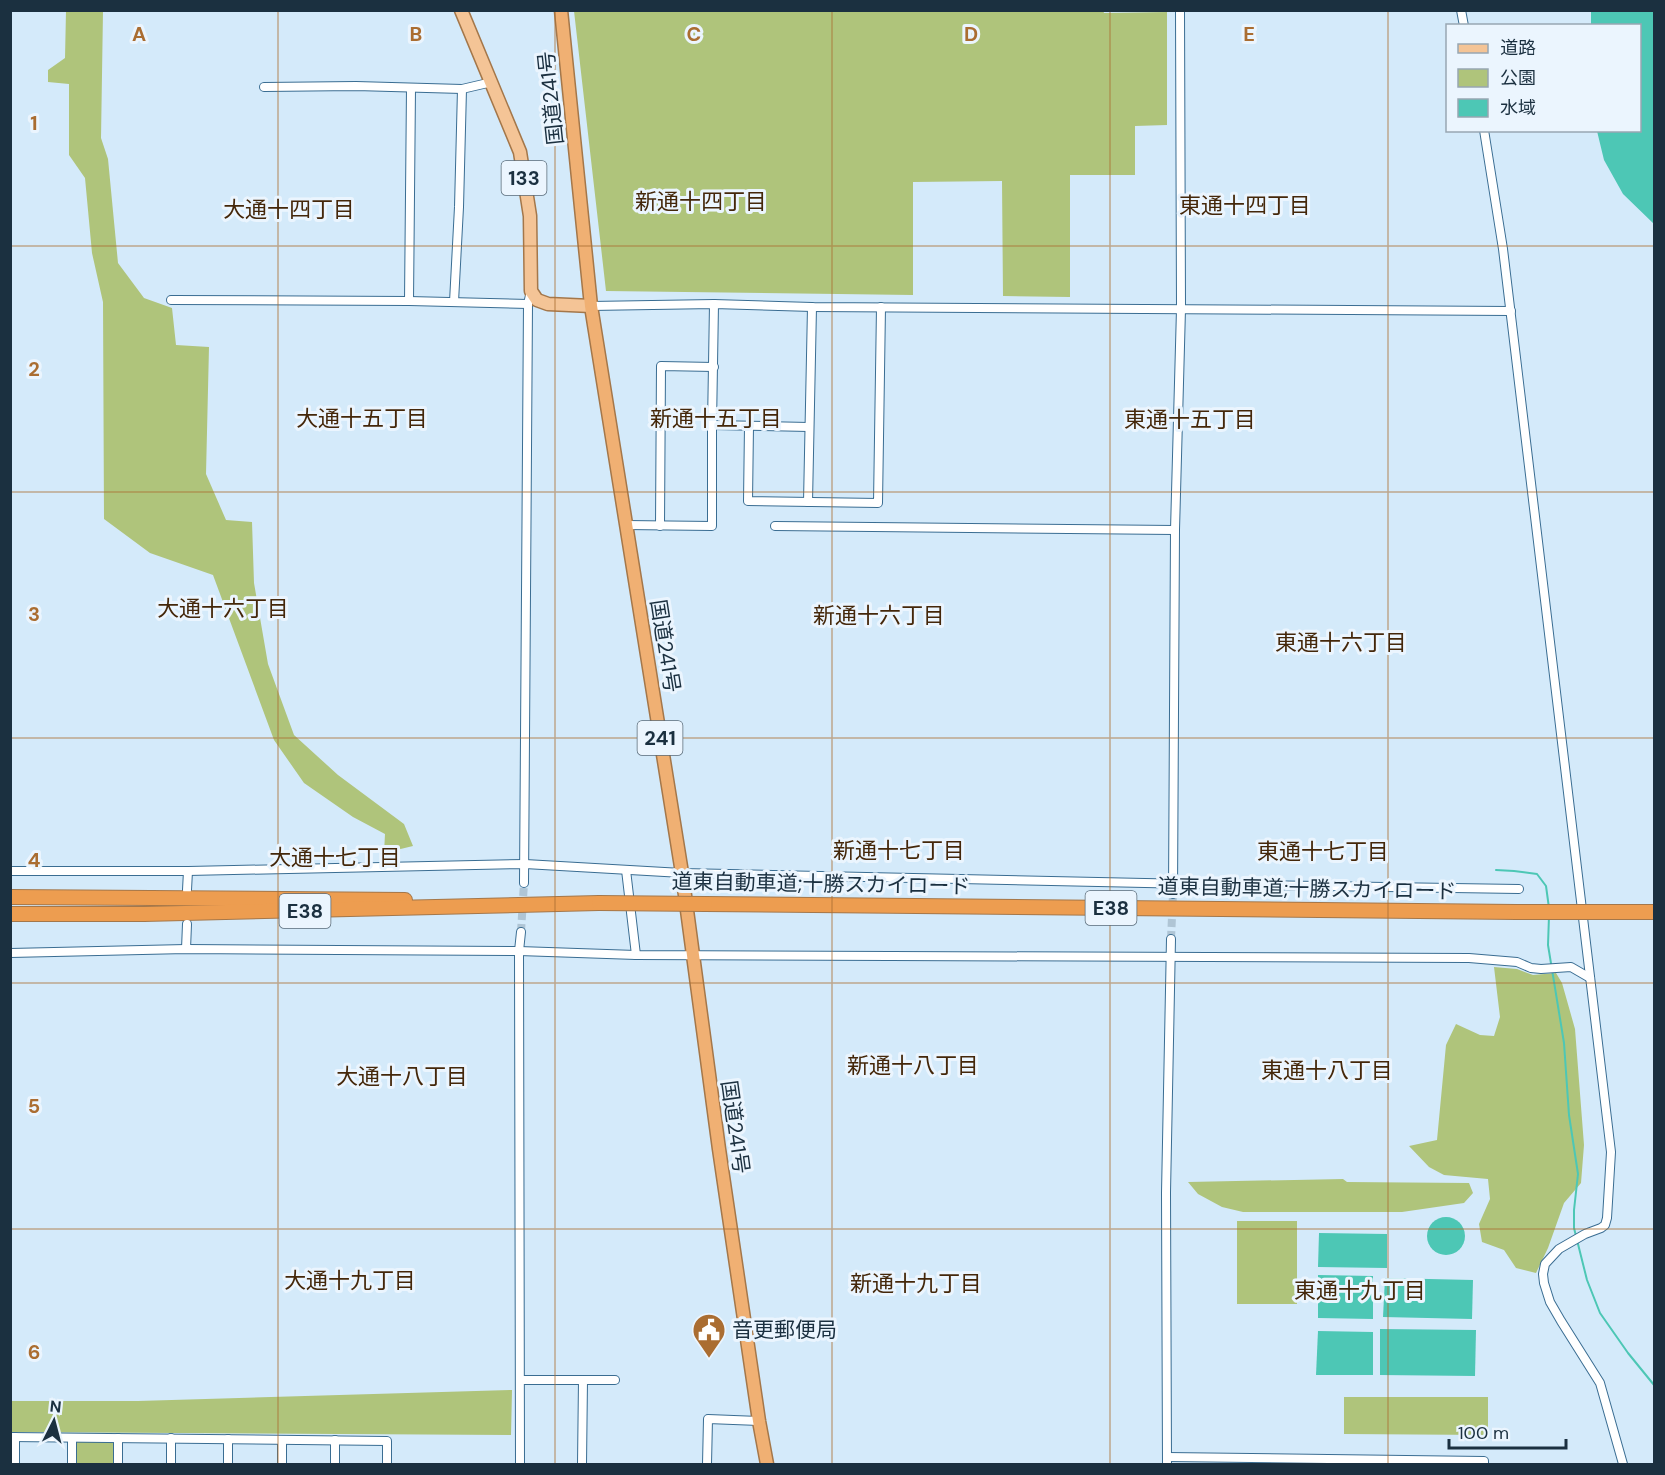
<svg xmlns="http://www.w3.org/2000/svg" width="1665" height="1475" viewBox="0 0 1665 1475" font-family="'DM Sans','Noto Sans JP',sans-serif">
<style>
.green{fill:#afc47b}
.water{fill:#4dc7b5}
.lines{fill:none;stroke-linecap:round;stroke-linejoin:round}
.stream{stroke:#4dc7b5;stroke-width:2}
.minor-tunnel{stroke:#afc5d5;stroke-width:8;stroke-dasharray:8 4;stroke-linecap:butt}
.minor-casing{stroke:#3a6d92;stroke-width:10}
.primary-casing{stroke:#a4774a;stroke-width:15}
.trunk-casing{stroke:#a4774a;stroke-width:15}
.motorway-casing{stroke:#a4774a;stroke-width:16}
.minor{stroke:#fff;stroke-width:8}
.primary{stroke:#f4c496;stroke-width:12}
.trunk{stroke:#f0b073;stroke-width:12}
.motorway{stroke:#ed9d50;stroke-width:14}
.motorway-bridge-casing{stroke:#a4774a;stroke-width:16;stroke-linecap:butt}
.motorway-bridge{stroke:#ed9d50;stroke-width:14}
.grid{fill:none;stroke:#aa6d31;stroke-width:1.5;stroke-opacity:0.55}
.labels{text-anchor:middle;stroke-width:6;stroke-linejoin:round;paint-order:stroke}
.shield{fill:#ebf5fe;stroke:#596b79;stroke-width:1.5}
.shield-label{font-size:20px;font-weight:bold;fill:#1b3040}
.street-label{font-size:21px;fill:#1b3040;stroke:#ebf5fe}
.poi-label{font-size:21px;fill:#1b3040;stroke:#ebf5fe;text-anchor:start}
.neighbourhood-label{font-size:22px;fill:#44270a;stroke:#ebf5fe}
.grid-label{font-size:20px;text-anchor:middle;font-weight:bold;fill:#aa6d31;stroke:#ebf5fe;stroke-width:6;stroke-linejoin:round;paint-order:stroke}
</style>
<rect width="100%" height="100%" fill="#d4eafa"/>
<g class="green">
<polygon points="1103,10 1104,13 1167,12 1167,125 1135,126 1135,175 1070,175 1070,297 1003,296 1002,181 913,182 913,295 606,291 574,11"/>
<polygon points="66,11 103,11 101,138 108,159 118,263 144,298 172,308 176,345 209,347 206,474 226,520 252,522 254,583 268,664 294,735 338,775 404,824 413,846 384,853 385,834 353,817 304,783 274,740 213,575 150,553 104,519 103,302 92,253 85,178 69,155 69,84 48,82 48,70 65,58"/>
<polygon points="1494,967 1517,969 1533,975 1556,973 1562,983 1575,1029 1584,1145 1581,1183 1564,1203 1548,1248 1536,1273 1516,1268 1504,1250 1482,1242 1479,1224 1490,1199 1488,1179 1444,1175 1429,1167 1409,1146 1437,1140 1446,1045 1456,1024 1480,1035 1494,1036 1500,1017"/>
<polygon points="1343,1179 1347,1182 1469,1183 1473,1193 1464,1203 1402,1212 1243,1212 1222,1207 1198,1194 1188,1182"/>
<rect x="1237" y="1221" width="60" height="83"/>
<polygon points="512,1390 511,1435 11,1432 11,1401 138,1401"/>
<polygon points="1344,1397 1488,1397 1488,1435 1344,1434"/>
<polygon points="76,1441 116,1442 115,1464 75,1464"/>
</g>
<g class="water">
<polygon points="1591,11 1654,11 1654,224 1623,194 1604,160 1597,131 1640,130 1640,26 1591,25"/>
<circle cx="1446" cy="1236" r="19"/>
<polygon points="1319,1233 1387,1234 1387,1268 1318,1267"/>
<polygon points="1318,1275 1373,1276 1373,1319 1318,1318"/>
<polygon points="1385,1278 1473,1280 1472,1319 1383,1317"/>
<polygon points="1380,1329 1476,1330 1475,1376 1380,1375"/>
<polygon points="1318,1331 1373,1332 1373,1375 1316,1375"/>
</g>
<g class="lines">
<g class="stream">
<polyline points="1496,870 1514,871 1537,874 1546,886 1549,908"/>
<polyline points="1549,916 1548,945 1564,1043 1569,1115 1578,1174 1574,1210 1574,1228 1587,1280 1600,1313 1628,1353 1654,1385"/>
</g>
<g class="minor-tunnel">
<polyline points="521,932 524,883"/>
<polyline points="1171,939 1173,894"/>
</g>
<g class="minor-casing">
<g id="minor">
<polyline points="1461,10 1464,26"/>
<polyline points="264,87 356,86 462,89 492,82"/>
<polyline points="1484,130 1503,249 1611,1152 1607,1218 1605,1225 1601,1228 1585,1234 1559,1249 1545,1264 1543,1274 1544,1283 1550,1302 1561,1321 1600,1383 1623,1464"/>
<polyline points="171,300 409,301 528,304"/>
<polyline points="409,301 411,88"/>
<polyline points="454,302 459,207 462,89"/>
<polyline points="591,306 714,304 812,307 1511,311"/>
<polyline points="712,425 809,427"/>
<polyline points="749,426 748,501 878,503 881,307"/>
<polyline points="808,502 812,307"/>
<polyline points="626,525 712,526 712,425 714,304"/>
<polyline points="660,526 661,366 714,367"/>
<polyline points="775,526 1175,530"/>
<polyline points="626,870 636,955"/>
<polyline points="10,871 188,871 525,864 682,873 1192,884 1519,889"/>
<polyline points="524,883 528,304 531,291"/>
<polyline points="187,890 188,871"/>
<polyline points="1173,894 1175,530 1181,309 1180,10"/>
<polyline points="186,949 187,924"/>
<polyline points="10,953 186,949 519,951 636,955 1469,958 1517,962 1531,968 1541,969 1571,967 1590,978"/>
<polyline points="520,1380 615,1380"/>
<polyline points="10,1437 387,1441 387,1464"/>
<polyline points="15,1437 15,1464"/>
<polyline points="118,1438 118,1464"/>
<polyline points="171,1438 171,1464"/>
<polyline points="1167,1457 1484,1461 1484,1464"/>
<polyline points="72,1464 72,1438"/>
<polyline points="228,1464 228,1439"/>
<polyline points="282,1464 282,1440"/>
<polyline points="335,1464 335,1440"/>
<polyline points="520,1464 519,951 521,932"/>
<polyline points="582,1464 583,1380"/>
<polyline points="707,1464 708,1419 759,1421"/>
<polyline points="1167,1464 1166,1193 1171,939"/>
</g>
</g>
<g class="primary-casing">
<polyline id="primary" points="461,10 520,152 530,216 531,291 537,300 548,304 591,306"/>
</g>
<g class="trunk-casing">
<polyline id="trunk" points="561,10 591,306 682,873 719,1149 759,1421 767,1464"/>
</g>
<g class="motorway-casing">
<g id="motorway">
<polyline points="10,897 405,900"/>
<polyline points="705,904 1517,912"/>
<polyline points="10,914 144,914 599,903"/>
</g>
</g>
<use href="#minor" class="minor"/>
<use href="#primary" class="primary"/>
<use href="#trunk" class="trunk"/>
<use href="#motorway" class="motorway"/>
<g class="motorway-bridge-casing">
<g id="motorway-bridge">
<polyline points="599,903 705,904"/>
<polyline points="1517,912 1654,912"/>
</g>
</g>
<use href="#motorway-bridge" class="motorway-bridge"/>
</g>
<path class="grid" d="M278,10V1464M555,10V1464M832,10V1464M1110,10V1464M1388,10V1464M10,246H1654M10,492H1654M10,738H1654M10,983H1654M10,1229H1654"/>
<defs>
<g id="civic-pin" transform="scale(1.725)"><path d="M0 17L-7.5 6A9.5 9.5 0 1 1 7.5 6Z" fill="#aa6d31" stroke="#ebf5fe"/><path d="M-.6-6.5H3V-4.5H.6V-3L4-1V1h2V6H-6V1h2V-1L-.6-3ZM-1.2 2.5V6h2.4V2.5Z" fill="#fff"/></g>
</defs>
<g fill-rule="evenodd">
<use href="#civic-pin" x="709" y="1330"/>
</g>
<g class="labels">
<g class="shield">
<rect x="501.5" y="161" width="45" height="34" rx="4.5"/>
<rect x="637.5" y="721" width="45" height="34" rx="4.5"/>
<rect x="1085.5" y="891" width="51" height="34" rx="4.5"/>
<rect x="279.5" y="894" width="51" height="34" rx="4.5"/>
</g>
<g class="shield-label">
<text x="524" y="185">133</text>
<text x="660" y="745">241</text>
<text x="1111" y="915">E38</text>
<text x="305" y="918">E38</text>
</g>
<g class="street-label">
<text transform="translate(551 98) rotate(-96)" y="7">国道241号</text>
<text transform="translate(665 646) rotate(81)" y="7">国道241号</text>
<text transform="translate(821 884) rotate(1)" y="7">道東自動車道;十勝スカイロード</text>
<text transform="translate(1307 889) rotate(1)" y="7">道東自動車道;十勝スカイロード</text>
<text transform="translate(735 1127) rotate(82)" y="7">国道241号</text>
</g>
<g class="poi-label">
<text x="732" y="1337">音更郵便局</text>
</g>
<g class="neighbourhood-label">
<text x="701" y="209">新通十四丁目</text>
<text x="1245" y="213">東通十四丁目</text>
<text x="289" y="217">大通十四丁目</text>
<text x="362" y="426">大通十五丁目</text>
<text x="716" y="426">新通十五丁目</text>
<text x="1190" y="427">東通十五丁目</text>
<text x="223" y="616">大通十六丁目</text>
<text x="879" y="623">新通十六丁目</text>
<text x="1341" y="650">東通十六丁目</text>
<text x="899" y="858">新通十七丁目</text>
<text x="1323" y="859">東通十七丁目</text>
<text x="335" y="865">大通十七丁目</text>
<text x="913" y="1073">新通十八丁目</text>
<text x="1327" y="1078">東通十八丁目</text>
<text x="402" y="1084">大通十八丁目</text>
<text x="350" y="1288">大通十九丁目</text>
<text x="916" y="1291">新通十九丁目</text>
<text x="1360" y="1298">東通十九丁目</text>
</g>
</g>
<g class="grid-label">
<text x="139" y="41">A</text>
<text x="416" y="41">B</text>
<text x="694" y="41">C</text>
<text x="971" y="41">D</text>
<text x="1249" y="41">E</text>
<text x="34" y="130">1</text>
<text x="34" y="376">2</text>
<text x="34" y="621">3</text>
<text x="34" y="867">4</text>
<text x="34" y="1113">5</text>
<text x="34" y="1359">6</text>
</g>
<rect width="1665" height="1475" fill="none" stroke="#1b3040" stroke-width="24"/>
<rect x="1446" y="24" width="195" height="108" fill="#ebf5fe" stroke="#98a6b2" stroke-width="1.5"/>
<rect x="1458" y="44" width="30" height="9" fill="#f4c496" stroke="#98a6b2" stroke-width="1.5"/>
<text x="1500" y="54" font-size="18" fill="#1b3040">道路</text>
<rect x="1458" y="69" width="30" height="18" fill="#afc47b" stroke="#98a6b2" stroke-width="1.5"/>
<text x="1500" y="84" font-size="18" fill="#1b3040">公園</text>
<rect x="1458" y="99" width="30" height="18" fill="#4dc7b5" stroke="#98a6b2" stroke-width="1.5"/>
<text x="1500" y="114" font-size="18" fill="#1b3040">水域</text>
<g transform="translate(54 1421) rotate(6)" stroke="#ebf5fe" stroke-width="4.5" paint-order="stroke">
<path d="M0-4.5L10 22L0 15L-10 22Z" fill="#1b3040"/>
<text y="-9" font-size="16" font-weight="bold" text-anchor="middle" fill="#1b3040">N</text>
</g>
<path d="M1449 1439v9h117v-9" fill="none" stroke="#1b3040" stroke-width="3"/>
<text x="1458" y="1439" font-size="18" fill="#1b3040" stroke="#ebf5fe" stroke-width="4.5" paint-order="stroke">100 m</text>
</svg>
